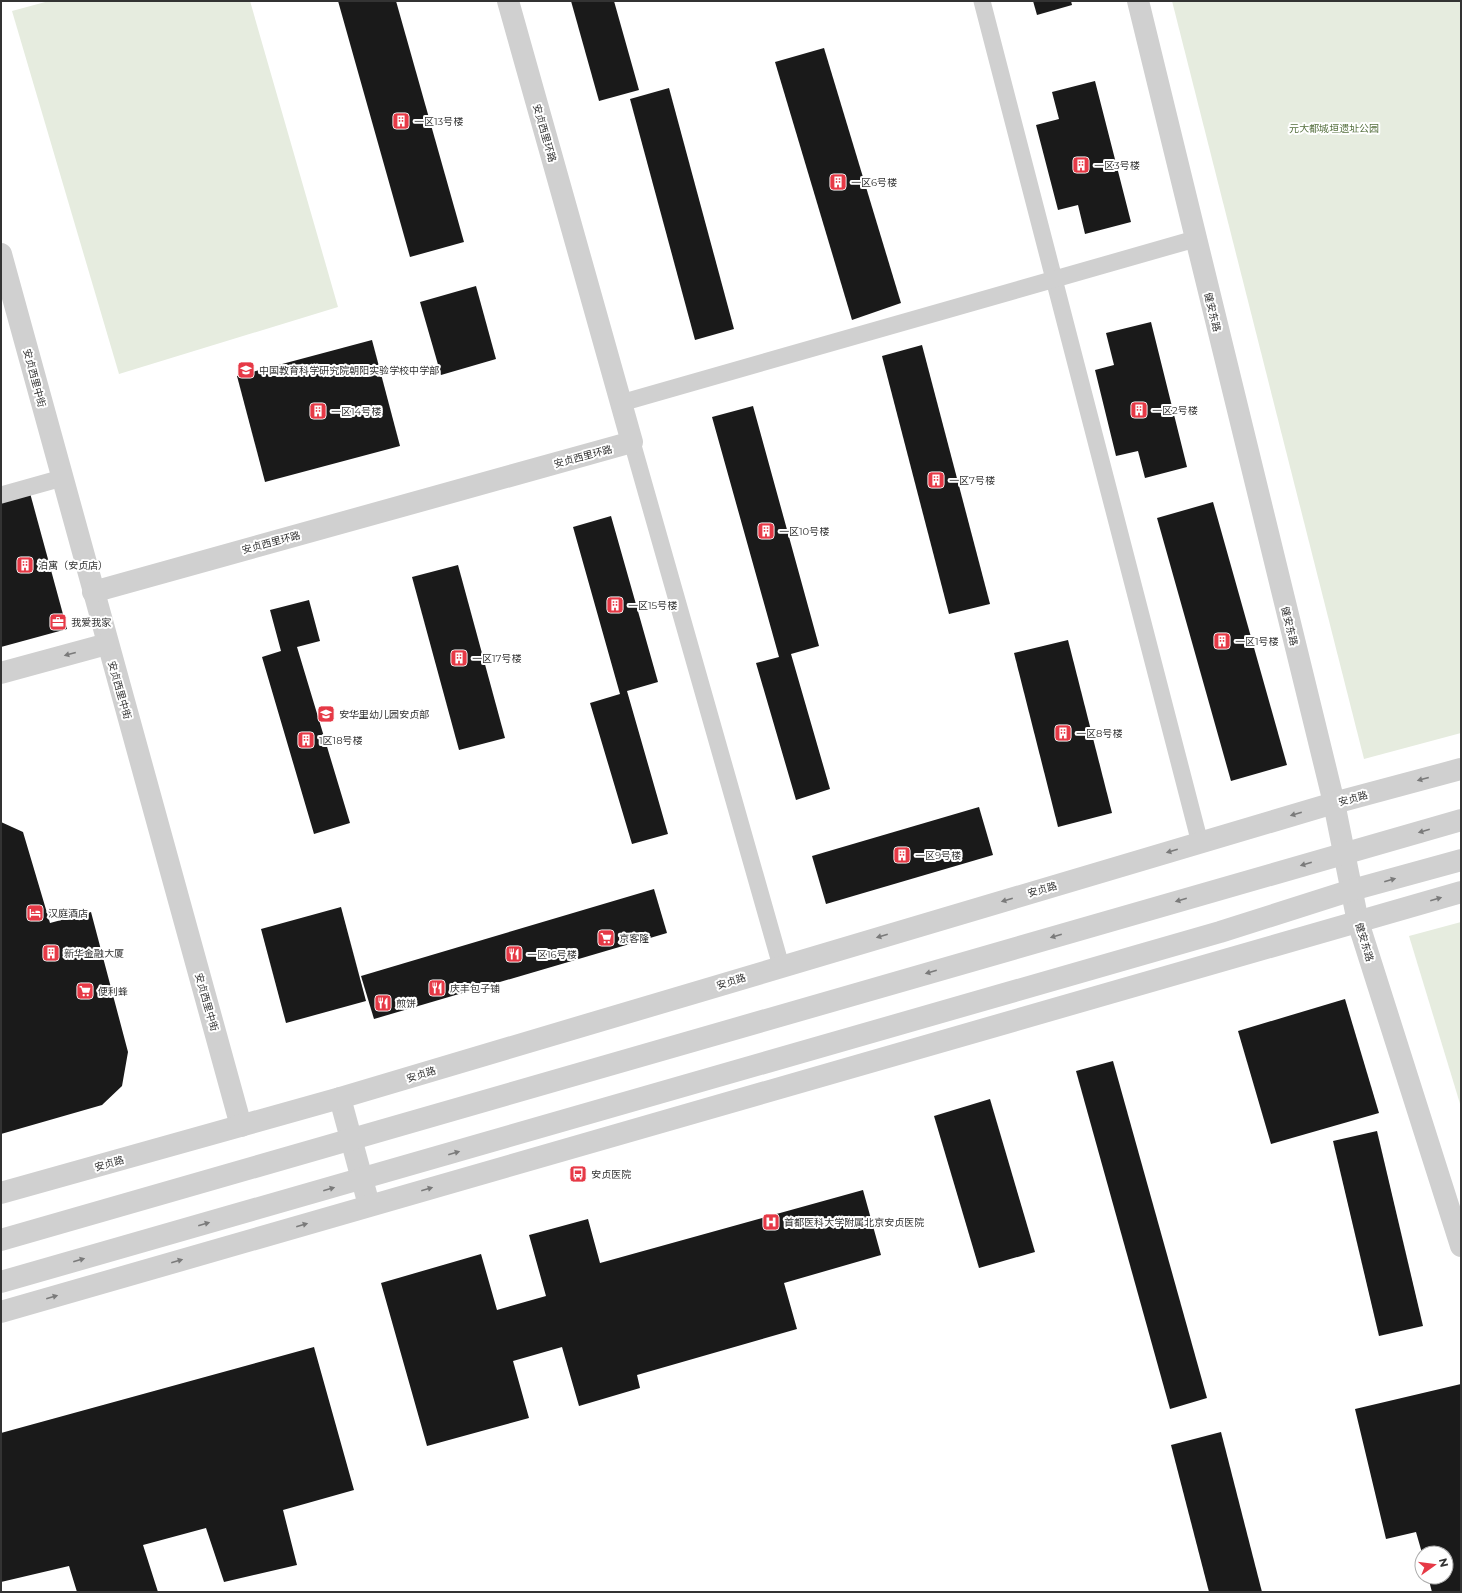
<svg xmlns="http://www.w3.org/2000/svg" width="1462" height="1593" viewBox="0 0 1462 1593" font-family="Montserrat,'Noto Sans SC',sans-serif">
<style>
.green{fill:#e6ecdf}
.building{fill:#1a1a1a}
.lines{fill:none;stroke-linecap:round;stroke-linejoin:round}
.service{stroke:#d0d0d0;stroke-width:17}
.minor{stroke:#d0d0d0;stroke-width:22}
.tertiary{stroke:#d0d0d0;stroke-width:22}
.oneway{fill:#7a7a7a}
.labels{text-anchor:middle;stroke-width:4;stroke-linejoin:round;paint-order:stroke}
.poi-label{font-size:10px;fill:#333;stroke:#fff;text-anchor:start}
.park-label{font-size:10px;fill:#56703f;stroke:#fff}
.street-label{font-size:10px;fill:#333;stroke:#fff}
</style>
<rect width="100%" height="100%" fill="#fff"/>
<g class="green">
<polygon points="49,1 250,1 338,307 119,374 12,11"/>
<polygon points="1172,1 1461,1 1461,733 1364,759"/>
<polygon points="1461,922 1461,1107 1409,936"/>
</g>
<g class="building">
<polygon points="338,1 396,1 464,242 410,257"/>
<polygon points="571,1 614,1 639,90 599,101"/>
<polygon points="1033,1 1071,1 1072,5 1037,15"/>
<polygon points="824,48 901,303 852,320 775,62"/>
<polygon points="1095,81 1131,222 1085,234 1078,205 1058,210 1036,125 1059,119 1052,92"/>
<polygon points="669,88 734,329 695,340 630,99"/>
<polygon points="476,286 496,359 441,375 420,302"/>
<polygon points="1151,322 1187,467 1145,478 1138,451 1116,456 1095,370 1114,365 1106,333"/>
<polygon points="372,340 400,446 265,482 237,376"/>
<polygon points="922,345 990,604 949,614 882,356"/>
<polygon points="753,406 819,646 791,654 830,789 796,800 756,663 779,657 712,417"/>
<polygon points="30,493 67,629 1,647 1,500"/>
<polygon points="1213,502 1287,765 1231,781 1157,518"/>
<polygon points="611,516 658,682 627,691 668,834 632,844 590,703 620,694 573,527"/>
<polygon points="458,565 505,738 459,750 412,577"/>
<polygon points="309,600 320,641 297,647 350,823 314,834 262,657 281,651 270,610"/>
<polygon points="1068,640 1112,813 1058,827 1014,653"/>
<polygon points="979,807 993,855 826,904 812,856"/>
<polygon points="1,822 23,832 50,923 91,912 128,1052 122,1086 102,1105 1,1134"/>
<polygon points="654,889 667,933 374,1019 361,976"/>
<polygon points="341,907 366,1001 286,1023 261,929"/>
<polygon points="1345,999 1379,1113 1271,1144 1238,1031"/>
<polygon points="1113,1061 1207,1398 1170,1409 1076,1071"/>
<polygon points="990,1099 1035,1252 979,1268 934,1116"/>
<polygon points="1377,1131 1423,1326 1379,1336 1333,1141"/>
<polygon points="863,1190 881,1255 784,1283 797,1329 637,1375 640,1388 579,1406 562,1347 513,1361 529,1418 427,1446 381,1283 481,1254 497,1310 546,1296 529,1235 588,1219 600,1263"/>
<polygon points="314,1347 354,1490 283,1510 297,1565 224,1582 206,1528 143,1545 158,1592 77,1592 69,1566 1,1582 1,1433"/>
<polygon points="1461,1384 1461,1592 1432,1592 1428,1577 1446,1577 1446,1553 1422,1553 1416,1532 1386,1539 1355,1409"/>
<polygon points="1221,1432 1262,1592 1209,1592 1171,1445"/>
</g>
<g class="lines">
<g class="service">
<polyline points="982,1 1200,843"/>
<polyline points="621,403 1195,239"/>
<polyline points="632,442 781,966"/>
<polyline points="1,495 62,478"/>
</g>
<g class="minor">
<polyline points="1138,1 1334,803 1358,922 1461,1246"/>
<polyline points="1,254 241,1126"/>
<polyline points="93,592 632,442 508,1"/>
<polyline points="1,673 107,644"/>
<polyline points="340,1098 369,1205"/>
</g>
<g class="tertiary">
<polyline points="1,1193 340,1098 1334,803 1461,769"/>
<polyline points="1,1240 1461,820"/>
<polyline points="1,1282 1220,932 1352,890 1461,860"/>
<polyline points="1,1312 1461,892"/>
</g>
</g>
<defs><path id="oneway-solid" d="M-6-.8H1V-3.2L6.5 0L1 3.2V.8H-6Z"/></defs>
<g class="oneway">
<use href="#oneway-solid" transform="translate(70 654) rotate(165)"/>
<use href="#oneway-solid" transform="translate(1423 779) rotate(165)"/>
<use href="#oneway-solid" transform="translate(1296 814) rotate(164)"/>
<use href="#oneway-solid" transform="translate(1424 831) rotate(164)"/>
<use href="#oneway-solid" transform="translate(1172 851) rotate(164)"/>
<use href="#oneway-solid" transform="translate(1306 864) rotate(164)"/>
<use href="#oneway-solid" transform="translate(1390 880) rotate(-16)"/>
<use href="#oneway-solid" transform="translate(1436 899) rotate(-16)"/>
<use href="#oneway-solid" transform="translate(1007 900) rotate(164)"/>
<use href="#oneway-solid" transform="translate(1181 900) rotate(164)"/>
<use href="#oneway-solid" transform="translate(882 936) rotate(164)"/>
<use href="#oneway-solid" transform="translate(1056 936) rotate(164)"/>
<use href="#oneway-solid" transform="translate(931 972) rotate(164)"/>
<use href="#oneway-solid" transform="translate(454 1153) rotate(-16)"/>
<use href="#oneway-solid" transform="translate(329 1189) rotate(-16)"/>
<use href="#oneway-solid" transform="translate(427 1189) rotate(-16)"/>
<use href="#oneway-solid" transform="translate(204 1224) rotate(-16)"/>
<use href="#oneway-solid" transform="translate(302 1225) rotate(-16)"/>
<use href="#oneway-solid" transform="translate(79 1260) rotate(-16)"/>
<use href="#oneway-solid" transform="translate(177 1261) rotate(-16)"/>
<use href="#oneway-solid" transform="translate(52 1297) rotate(-16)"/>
</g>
<defs>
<g id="building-square" transform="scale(0.9)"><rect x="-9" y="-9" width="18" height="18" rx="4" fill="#e63946" stroke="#fff"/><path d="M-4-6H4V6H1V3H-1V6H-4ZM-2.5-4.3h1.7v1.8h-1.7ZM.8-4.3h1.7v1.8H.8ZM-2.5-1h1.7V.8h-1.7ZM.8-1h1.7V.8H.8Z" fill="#fff"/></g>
<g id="school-square" transform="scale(0.9)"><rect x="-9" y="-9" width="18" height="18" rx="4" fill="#e63946" stroke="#fff"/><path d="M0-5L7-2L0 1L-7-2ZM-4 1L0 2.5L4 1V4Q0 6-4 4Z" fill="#fff"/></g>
<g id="office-square" transform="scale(0.9)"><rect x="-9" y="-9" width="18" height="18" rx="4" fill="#e63946" stroke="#fff"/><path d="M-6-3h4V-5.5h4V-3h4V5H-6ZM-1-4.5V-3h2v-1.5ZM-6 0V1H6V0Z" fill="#fff"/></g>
<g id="hotel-square" transform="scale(0.9)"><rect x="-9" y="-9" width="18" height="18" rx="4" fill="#e63946" stroke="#fff"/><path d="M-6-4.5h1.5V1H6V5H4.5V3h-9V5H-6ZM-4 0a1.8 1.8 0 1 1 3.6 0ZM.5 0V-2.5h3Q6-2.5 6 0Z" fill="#fff"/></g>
<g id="supermarket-square" transform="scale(0.9)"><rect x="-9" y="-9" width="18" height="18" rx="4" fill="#e63946" stroke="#fff"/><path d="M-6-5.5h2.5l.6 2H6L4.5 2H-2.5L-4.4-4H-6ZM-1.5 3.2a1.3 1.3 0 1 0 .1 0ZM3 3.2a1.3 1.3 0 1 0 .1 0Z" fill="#fff"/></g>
<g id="restaurant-square" transform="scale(0.9)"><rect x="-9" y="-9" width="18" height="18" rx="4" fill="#e63946" stroke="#fff"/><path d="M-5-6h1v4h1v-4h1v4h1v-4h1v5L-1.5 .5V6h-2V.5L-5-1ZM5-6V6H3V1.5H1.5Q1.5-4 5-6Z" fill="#fff"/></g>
<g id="bus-square" transform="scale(0.9)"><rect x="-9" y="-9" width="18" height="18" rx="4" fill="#e63946" stroke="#fff"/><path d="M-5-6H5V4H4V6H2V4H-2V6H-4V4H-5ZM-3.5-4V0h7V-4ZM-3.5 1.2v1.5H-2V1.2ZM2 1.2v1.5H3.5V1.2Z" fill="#fff"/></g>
<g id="hospital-square" transform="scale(0.9)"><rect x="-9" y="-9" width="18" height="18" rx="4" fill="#e63946" stroke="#fff"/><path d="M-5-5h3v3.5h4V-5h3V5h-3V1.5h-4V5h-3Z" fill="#fff"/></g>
</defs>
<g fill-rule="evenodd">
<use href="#building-square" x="401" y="121"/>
<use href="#building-square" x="1081" y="165"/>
<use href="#building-square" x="838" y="182"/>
<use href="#school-square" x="246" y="370"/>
<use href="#building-square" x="1139" y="410"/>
<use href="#building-square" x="318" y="411"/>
<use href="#building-square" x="936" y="480"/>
<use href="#building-square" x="766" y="531"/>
<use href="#building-square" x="25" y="565"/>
<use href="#building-square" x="615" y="605"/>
<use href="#office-square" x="58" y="622"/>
<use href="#building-square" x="1222" y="641"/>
<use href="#building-square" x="459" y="658"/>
<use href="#school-square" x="326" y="714"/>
<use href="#building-square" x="1063" y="733"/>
<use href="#building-square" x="306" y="740"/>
<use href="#building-square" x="902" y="855"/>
<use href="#hotel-square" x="35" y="913"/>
<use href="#supermarket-square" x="606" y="938"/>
<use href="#building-square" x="51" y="953"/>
<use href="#restaurant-square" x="514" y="954"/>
<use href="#restaurant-square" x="437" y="988"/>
<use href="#supermarket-square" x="85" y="991"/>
<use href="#restaurant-square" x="383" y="1003"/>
<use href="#bus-square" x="578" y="1174"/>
<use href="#hospital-square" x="771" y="1222"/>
</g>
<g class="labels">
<g class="poi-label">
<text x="414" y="125">一区13号楼</text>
<text x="1094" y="169">一区3号楼</text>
<text x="851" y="186">一区6号楼</text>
<text x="259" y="374">中国教育科学研究院朝阳实验学校中学部</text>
<text x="1152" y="414">一区2号楼</text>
<text x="331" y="415">一区14号楼</text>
<text x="949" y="484">一区7号楼</text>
<text x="779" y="535">一区10号楼</text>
<text x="38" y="569">泊寓（安贞店）</text>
<text x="628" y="609">一区15号楼</text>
<text x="71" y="626">我爱我家</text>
<text x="1235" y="645">一区1号楼</text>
<text x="472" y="662">一区17号楼</text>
<text x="339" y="718">安华里幼儿园安贞部</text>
<text x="1076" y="737">一区8号楼</text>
<text x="319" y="744">1区18号楼</text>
<text x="915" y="859">一区9号楼</text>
<text x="48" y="917">汉庭酒店</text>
<text x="619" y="942">京客隆</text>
<text x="64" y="957">新华金融大厦</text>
<text x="527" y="958">一区16号楼</text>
<text x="450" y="992">庆丰包子铺</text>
<text x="98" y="995">便利蜂</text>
<text x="396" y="1007">煎饼</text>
<text x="591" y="1178">安贞医院</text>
<text x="784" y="1226">首都医科大学附属北京安贞医院</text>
</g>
<g class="park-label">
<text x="1334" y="132">元大都城垣遗址公园</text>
</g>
<g class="street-label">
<text transform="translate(545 133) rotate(74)" y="4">安贞西里环路</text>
<text transform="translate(1213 312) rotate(76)" y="4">健安东路</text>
<text transform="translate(35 378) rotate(75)" y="4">安贞西里中街</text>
<text transform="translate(583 456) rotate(-15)" y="4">安贞西里环路</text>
<text transform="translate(271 542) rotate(-15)" y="4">安贞西里环路</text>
<text transform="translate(1290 626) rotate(76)" y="4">健安东路</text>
<text transform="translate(120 690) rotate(74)" y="4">安贞西里中街</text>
<text transform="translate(1353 798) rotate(-15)" y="4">安贞路</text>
<text transform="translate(1042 889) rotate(-16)" y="4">安贞路</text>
<text transform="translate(1365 942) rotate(73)" y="4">健安东路</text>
<text transform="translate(731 981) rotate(-17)" y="4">安贞路</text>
<text transform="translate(207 1002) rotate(74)" y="4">安贞西里中街</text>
<text transform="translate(421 1074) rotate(-17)" y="4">安贞路</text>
<text transform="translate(109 1163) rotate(-16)" y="4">安贞路</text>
</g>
</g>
<rect width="1462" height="1593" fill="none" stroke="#333333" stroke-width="4"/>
<g transform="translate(1434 1565) rotate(76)"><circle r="19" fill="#ffffff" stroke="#adadad"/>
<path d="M0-3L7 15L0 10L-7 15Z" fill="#e63946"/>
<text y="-6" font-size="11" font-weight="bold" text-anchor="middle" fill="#333333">N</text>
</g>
</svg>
